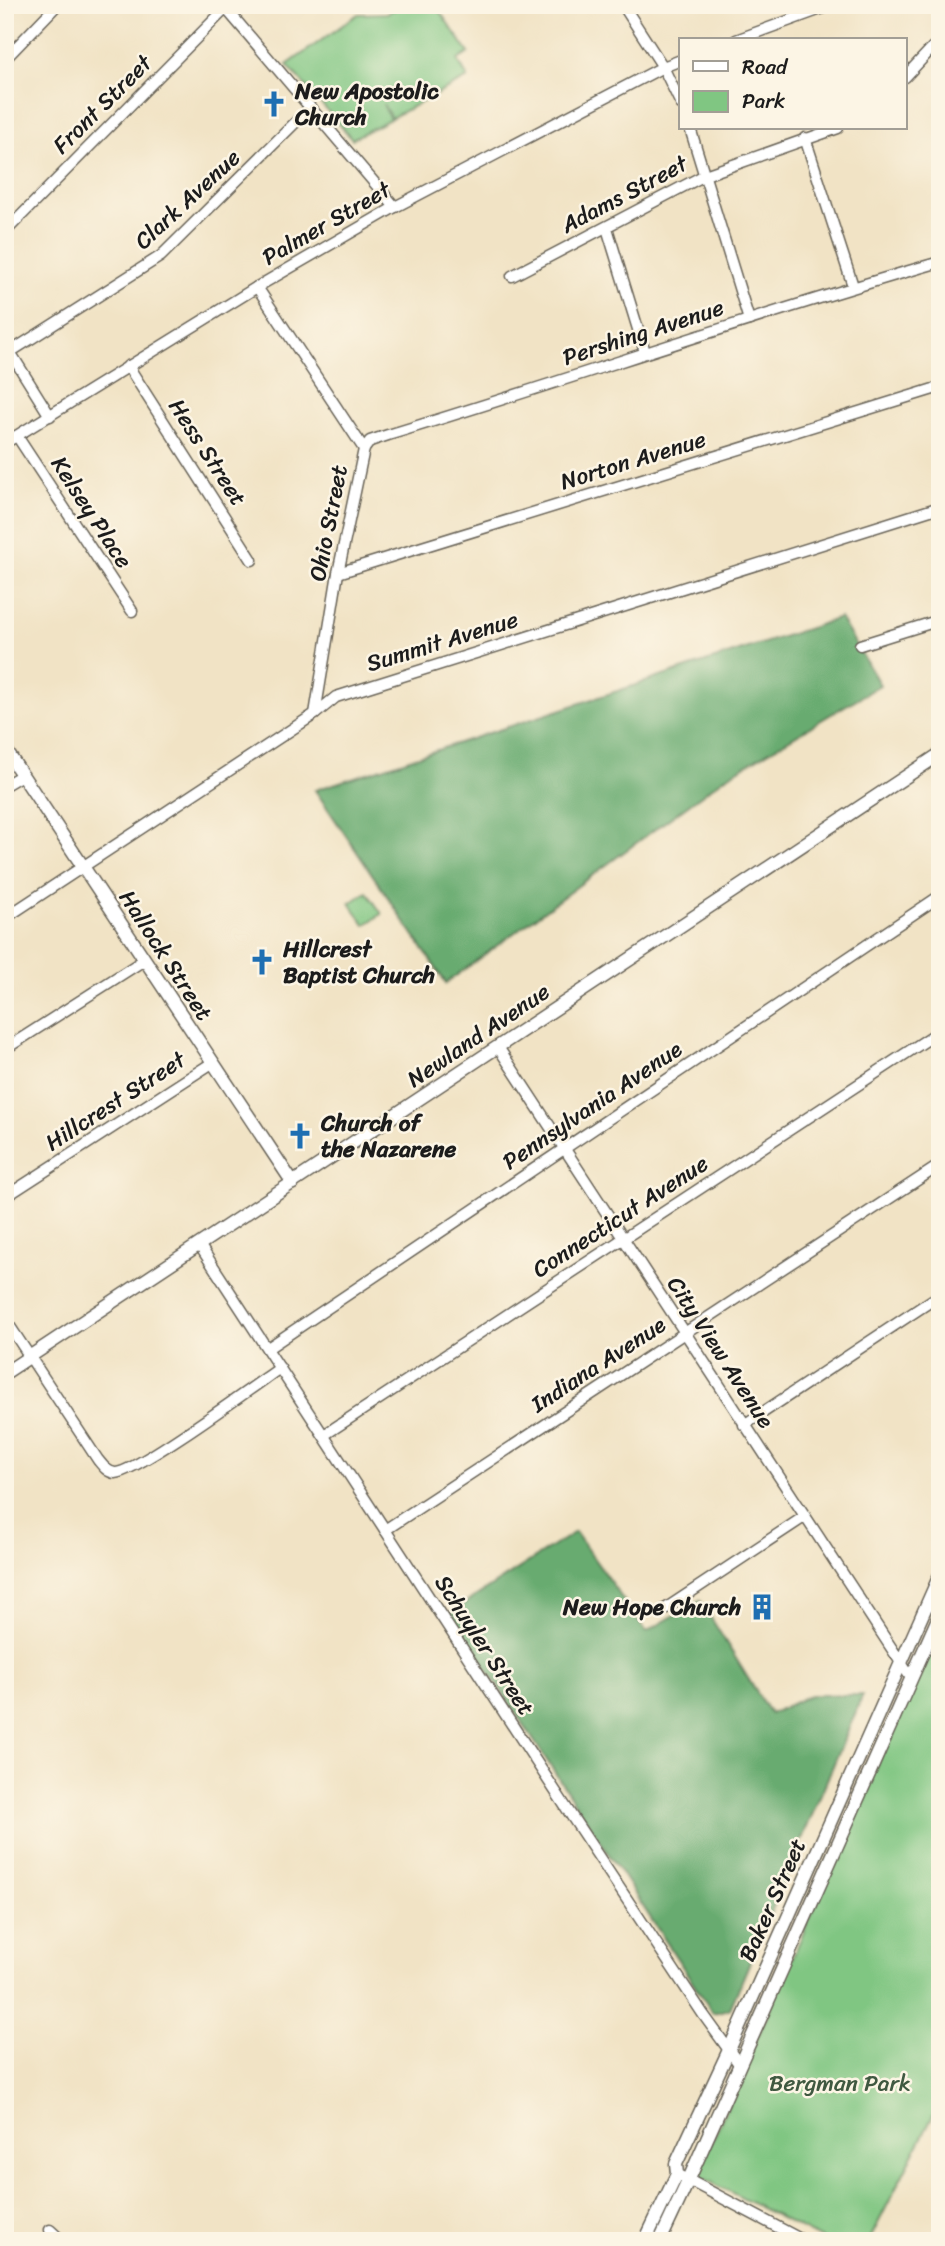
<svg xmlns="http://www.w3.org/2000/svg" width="945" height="2246" viewBox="0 0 945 2246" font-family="Sriracha,sans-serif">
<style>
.green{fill:#80c682;stroke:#4e714f;stroke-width:2}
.forest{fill:#68ab70;stroke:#426446;stroke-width:2}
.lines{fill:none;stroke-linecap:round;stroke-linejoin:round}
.minor-casing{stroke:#676257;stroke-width:13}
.tertiary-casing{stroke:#676257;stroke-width:15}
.minor{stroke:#fff;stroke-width:10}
.tertiary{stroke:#fff;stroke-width:12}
.labels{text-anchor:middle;stroke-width:5;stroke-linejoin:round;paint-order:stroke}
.poi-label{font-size:23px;font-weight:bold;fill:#1c1c1c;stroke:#fcf5e5;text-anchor:start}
.street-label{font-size:23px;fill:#1c1c1c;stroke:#fcf5e5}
.park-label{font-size:23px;fill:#3f5840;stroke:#fcf5e5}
</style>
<rect width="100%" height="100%" fill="#fcf5e5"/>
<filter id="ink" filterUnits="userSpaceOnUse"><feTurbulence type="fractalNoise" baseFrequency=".0143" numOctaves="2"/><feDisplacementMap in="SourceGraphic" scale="14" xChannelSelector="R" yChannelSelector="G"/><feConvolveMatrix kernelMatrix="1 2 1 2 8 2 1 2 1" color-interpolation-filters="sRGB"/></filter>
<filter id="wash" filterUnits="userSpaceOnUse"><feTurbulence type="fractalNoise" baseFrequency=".00686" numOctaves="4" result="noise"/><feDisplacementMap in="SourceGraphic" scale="28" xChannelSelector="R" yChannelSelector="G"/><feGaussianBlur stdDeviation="1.57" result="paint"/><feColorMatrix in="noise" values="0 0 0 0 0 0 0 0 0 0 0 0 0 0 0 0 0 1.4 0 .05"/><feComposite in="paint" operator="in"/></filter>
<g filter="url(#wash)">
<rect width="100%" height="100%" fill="#f1e3c5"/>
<g class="green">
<polygon points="403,5 435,5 469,53 458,60 468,78 391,118 383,104 390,119 352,139 287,65 358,14 387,13"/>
<polygon points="367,892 382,914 365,925 350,903"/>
<polygon points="940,1621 940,2102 869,2241 825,2241 701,2177 698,2173"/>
</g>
<g class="forest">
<polygon points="840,618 880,685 726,777 446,983 315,790"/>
<polygon points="575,1532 646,1632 700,1600 770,1714 810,1695 863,1695 730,2009 713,2013 450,1613"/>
</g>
</g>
<g filter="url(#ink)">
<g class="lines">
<g class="minor-casing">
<g id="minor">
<polyline points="223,5 395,207"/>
<polyline points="623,5 663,67 681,104"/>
<polyline points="736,40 832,5"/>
<polyline points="5,59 57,5"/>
<polyline points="905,77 933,47 940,44"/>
<polyline points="690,128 749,320"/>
<polyline points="805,138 853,286"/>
<polyline points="607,228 645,352"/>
<polyline points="5,232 229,5"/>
<polyline points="512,276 705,175 838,128"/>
<polyline points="257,287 364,449 338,573 315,714"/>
<polyline points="5,344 50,416"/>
<polyline points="10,352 161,256 310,108"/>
<polyline points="128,366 252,560"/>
<polyline points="17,436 132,611"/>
<polyline points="5,443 257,287 395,207 663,67 681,60"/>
<path d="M364,449L370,441L388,435C572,379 754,315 940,262"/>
<polyline points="338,573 940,387"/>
<polyline points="860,645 940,620"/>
<polyline points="5,785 22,775"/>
<polyline points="5,918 315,714 336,697 940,507"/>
<polyline points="498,1047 911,1678"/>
<polyline points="5,1049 144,960"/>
<polyline points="5,1197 212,1063"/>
<polyline points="200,1246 569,1812 703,2014 739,2064"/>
<path d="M5,1319L98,1460C103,1466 107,1472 115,1473C134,1474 257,1384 280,1368"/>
<polyline points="268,1348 940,896"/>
<polyline points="744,1425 940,1295"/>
<polyline points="324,1435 940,1031"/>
<polyline points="385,1530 940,1165"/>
<polyline points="659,1613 804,1517"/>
<polyline points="677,2174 804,2241"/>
<polyline points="50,2230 62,2241"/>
</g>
</g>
<g class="tertiary-casing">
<g id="tertiary">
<polyline points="5,749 293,1183"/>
<polyline points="5,1373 940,754"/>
<polyline points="645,2241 677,2174 676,2164 729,2050 940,1575"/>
<polyline points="660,2241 689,2179 940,1614"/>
</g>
</g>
<use href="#minor" class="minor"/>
<use href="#tertiary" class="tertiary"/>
</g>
</g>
<defs>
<g id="church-bare" transform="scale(2.1)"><path d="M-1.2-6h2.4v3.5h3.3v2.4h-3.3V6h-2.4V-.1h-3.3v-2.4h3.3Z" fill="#1f6fb2" stroke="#fcf5e5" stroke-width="2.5" paint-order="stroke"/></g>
<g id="building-bare" transform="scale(2.1)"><path d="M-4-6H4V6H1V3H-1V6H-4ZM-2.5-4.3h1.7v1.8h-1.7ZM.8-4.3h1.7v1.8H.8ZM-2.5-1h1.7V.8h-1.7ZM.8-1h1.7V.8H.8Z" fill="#1f6fb2" stroke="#fcf5e5" stroke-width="2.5" paint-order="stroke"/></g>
</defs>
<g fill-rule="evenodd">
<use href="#church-bare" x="274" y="104"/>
<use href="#church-bare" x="262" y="962"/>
<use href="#church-bare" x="300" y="1136"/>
<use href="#building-bare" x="762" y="1607"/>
</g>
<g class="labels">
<g class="poi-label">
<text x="295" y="99">New Apostolic<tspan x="295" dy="26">Church</tspan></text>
<text x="283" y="957">Hillcrest<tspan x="283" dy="26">Baptist Church</tspan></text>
<text x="321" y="1131">Church of<tspan x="321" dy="26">the Nazarene</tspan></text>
<text x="741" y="1615" text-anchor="end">New Hope Church</text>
</g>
<g class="street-label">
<text transform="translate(102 104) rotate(-45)" y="8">Front Street</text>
<text transform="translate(624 194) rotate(-28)" y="8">Adams Street</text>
<text transform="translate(187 199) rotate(-43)" y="8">Clark Avenue</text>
<text transform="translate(326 223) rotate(-30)" y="8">Palmer Street</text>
<text transform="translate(643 332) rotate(-18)" y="8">Pershing Avenue</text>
<text transform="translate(208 452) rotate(57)" y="8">Hess Street</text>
<text transform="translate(633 460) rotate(-17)" y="8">Norton Avenue</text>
<text transform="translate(92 512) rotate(57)" y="8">Kelsey Place</text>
<text transform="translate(328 523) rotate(-79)" y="8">Ohio Street</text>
<text transform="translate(442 641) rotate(-17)" y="8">Summit Avenue</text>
<text transform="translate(166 955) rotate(57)" y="8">Hallock Street</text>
<text transform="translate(478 1035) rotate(-34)" y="8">Newland Avenue</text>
<text transform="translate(115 1101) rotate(-33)" y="8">Hillcrest Street</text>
<text transform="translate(592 1105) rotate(-34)" y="8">Pennsylvania Avenue</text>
<text transform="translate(620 1216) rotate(-33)" y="8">Connecticut Avenue</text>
<text transform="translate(721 1352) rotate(57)" y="8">City View Avenue</text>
<text transform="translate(598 1364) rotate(-33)" y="8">Indiana Avenue</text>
<text transform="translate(485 1645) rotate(57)" y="8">Schuyler Street</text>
<text transform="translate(772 1900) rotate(-66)" y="8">Baker Street</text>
</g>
<g class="park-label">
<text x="840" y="2091">Bergman Park</text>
</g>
</g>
<rect width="945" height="2246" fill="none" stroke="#fcf5e5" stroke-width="28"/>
<rect x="679" y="38" width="228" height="91" fill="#fcf5e5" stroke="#a29e95" stroke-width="2"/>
<rect x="693" y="61" width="35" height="10" fill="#ffffff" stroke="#a29e95" stroke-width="2"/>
<text x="742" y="74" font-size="21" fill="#1c1c1c">Road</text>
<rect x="693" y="91" width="35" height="21" fill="#80c682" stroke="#a29e95" stroke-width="2"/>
<text x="742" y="108" font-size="21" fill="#1c1c1c">Park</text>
</svg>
